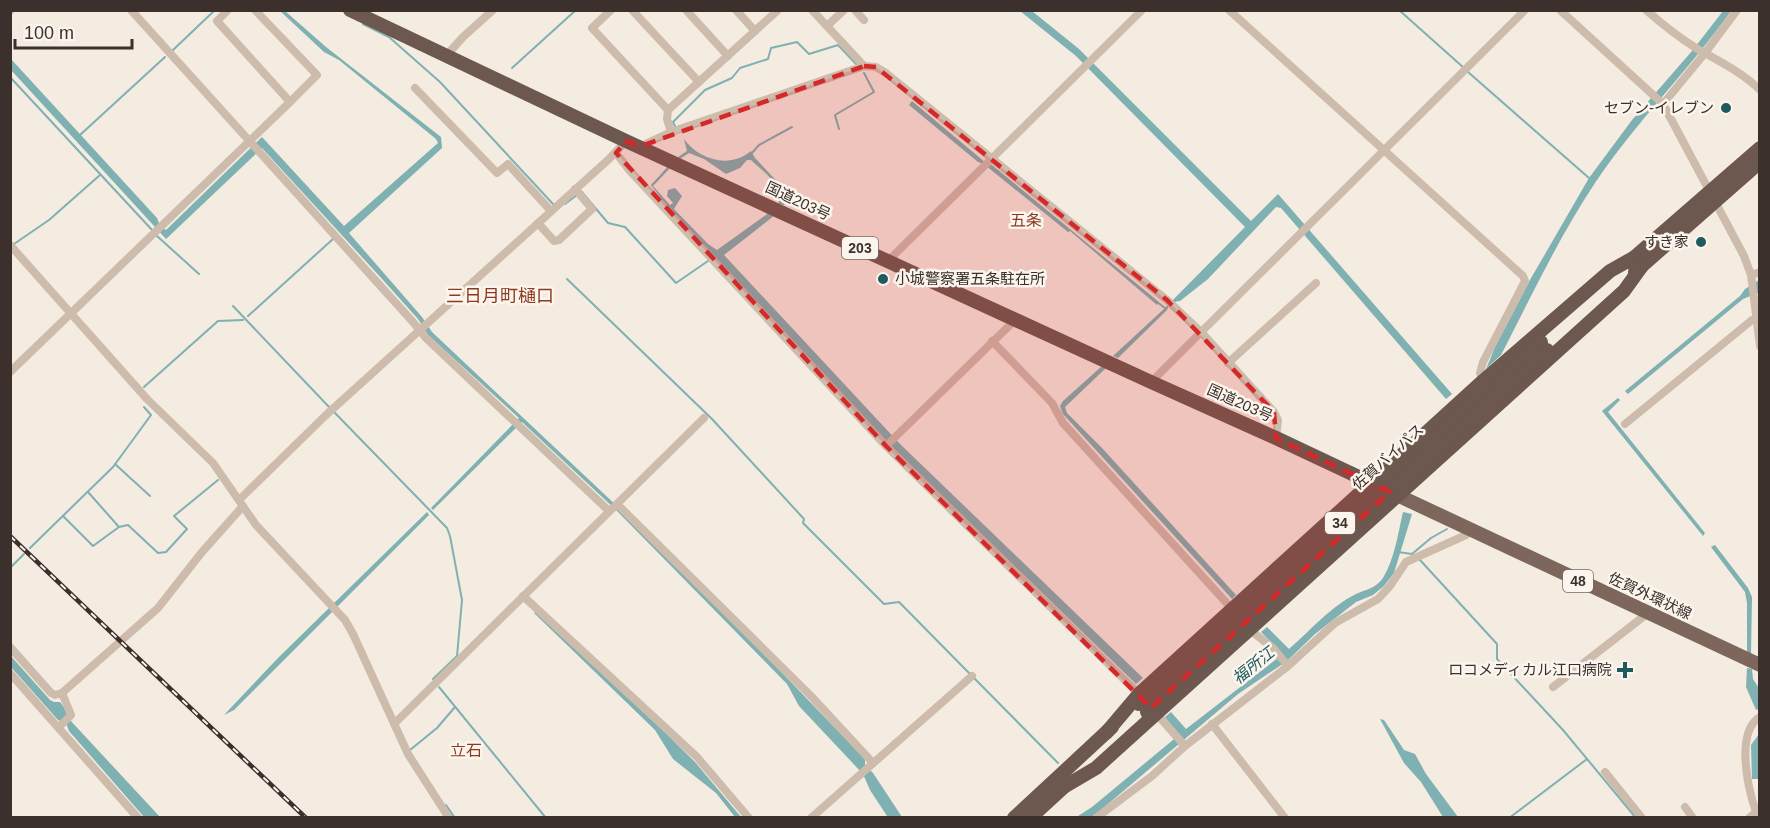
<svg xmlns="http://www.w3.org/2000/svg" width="1770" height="828" viewBox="0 0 1770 828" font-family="Helvetica,'Noto Sans JP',sans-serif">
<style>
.water{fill:#7fb0b2}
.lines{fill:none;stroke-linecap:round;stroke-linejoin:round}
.stream{stroke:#7fb0b2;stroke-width:2}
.minor{stroke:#cdbbac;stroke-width:8}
.primary{stroke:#7d675c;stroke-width:14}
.trunk{stroke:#6c584f;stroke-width:14}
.rail-casing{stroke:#3b302b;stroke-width:4.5}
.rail{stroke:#fbf5ee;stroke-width:2;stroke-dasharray:7;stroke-linecap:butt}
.trunk-bridge{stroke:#6c584f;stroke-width:14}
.marked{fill:#d62828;fill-opacity:0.2;stroke:#d62828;stroke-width:4.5;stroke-dasharray:12 8;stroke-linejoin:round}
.poi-dot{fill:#1f5a5e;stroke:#fbf5ee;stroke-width:2}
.labels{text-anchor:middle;stroke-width:5;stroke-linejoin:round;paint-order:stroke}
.shield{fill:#fbf5ee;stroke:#756b66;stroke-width:1.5}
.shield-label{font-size:14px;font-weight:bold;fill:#3b302b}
.poi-label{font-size:15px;fill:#3b302b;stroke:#fbf5ee;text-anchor:end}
.street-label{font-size:15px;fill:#3b302b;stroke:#fbf5ee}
.neighbourhood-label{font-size:16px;fill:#8c3b22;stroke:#fbf5ee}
.water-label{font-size:16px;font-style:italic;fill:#1f5a5e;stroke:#fbf5ee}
.quarter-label{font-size:18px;fill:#8c3b22;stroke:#fbf5ee}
</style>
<rect width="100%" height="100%" fill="#f4ebe1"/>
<g class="water">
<polygon points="280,11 285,11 326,47 441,137 442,148 349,233 422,317 432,332 619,508 734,623 865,759 865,765 873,773 902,817 887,816 870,790 863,774 799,706 787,684 616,510 522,422 433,510 431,508 519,418 428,335 418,319 383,280 262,148 166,239 11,70 11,59 157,218 160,226 166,230 262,137 344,226 438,143 436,139 339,60 324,52"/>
<path d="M1020,11H1032L1079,49L1251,221L1278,194L1452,394L1446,399L1281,208L1276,207L1208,279L1180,301C1174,301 1169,305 1167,310L1118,358L1113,356L1165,308L1245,227L1076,56Z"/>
<path d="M1723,11H1731C1689,70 1636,122 1595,183C1559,237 1531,297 1501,355L1486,369L1495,347L1530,280L1589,178L1632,120L1692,51Z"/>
<polygon points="912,101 986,163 992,165 1159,302 1157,305 1070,231 1068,232 985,165 978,162 909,105"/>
<path d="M684,139C699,160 730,169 751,151L755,158L788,193V200L784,205L779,204C779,181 767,175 751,160H747L740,168L726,174L704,159L689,153L680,159L678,157L687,151Z"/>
<polygon points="670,164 672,166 653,186 670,205 673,203 667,196 668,190 675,188 682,196 674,209 708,244 717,250 770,212 775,215 724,255 900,444 1143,678 1136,684 893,448 666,205 651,185"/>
<polygon points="1759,280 1759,296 1758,293 1743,299 1628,394 1625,391 1740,296 1745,289"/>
<polygon points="1102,366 1106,368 1065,407 1067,413 1102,448 1236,595 1232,599 1063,414 1060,406 1063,401"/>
<polygon points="1618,398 1620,400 1608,412 1705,533 1703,536 1602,411"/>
<polygon points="427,512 429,515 234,710 224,715 278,658"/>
<path d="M1403,512L1412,514L1394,573L1384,586L1373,595L1356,602L1315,634L1287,661L1238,694L1095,815L1091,817L1075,818L1092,807L1179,735L1165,717L1171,712L1186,729L1283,654L1261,632L1267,627L1289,649C1310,631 1331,606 1356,594C1367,589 1376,588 1383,578C1395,558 1398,533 1403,512Z"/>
<polygon points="1715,545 1748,588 1752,597 1751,654 1747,652 1747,603 1745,592 1711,547"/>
<polygon points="537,611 630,698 695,762 741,817 735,817 716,793 673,759 655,730 534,613"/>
<polygon points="10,655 50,700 54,702 60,702 65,709 69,719 160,817 144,817 69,731 66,723 58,720 11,667"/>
<polygon points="1747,668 1752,669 1753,679 1759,688 1759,709 1756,710 1746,687"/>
<polygon points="1380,719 1384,720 1404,750 1415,754 1426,774 1458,817 1443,817 1421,782 1404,763"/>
<polygon points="1759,734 1759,779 1752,779 1751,745"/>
</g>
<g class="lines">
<g class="stream">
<polyline points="1399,10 1464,68"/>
<polyline points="363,24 389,37 440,82 553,204"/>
<polyline points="173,50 215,10"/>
<polyline points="512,68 576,10"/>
<polyline points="1468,72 1589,178"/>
<polyline points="10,77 153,231"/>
<polyline points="676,128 673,122 705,90 732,78 740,68 768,59 771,48 797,42 809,54 838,45 857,65"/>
<polyline points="839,129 835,115 874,92 864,73"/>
<polyline points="80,135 165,57"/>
<polyline points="752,153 759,145 792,127"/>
<polyline points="581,191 608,223 625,227 676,283 708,261"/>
<polyline points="565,204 577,195"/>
<polyline points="157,236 199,274"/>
<polyline points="14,244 49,220 100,175"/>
<polyline points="567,279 712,419 804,519 803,523 884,604 899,602 970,674"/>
<polyline points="1157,302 1165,308"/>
<polyline points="233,306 330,408"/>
<polyline points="248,316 333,239"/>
<polyline points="144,387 218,321 243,320"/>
<polyline points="335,413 447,528 450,536 462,600 457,656 433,679"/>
<polyline points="115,464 150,496"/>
<polyline points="88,492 119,527"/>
<polyline points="63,516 93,546 119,527 128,525 158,553 166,552 187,529 174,516 218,480"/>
<polyline points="30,548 113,467 151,415 144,407"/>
<polyline points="1398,552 1412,554 1431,538 1447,529"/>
<polyline points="1420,560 1497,644 1497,659 1563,730 1636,818"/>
<polyline points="10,568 24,554"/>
<polyline points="974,678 1058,763"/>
<polyline points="439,687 546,818"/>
<polyline points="410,750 437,728 455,707"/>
<polyline points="446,805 455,818"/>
<polyline points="1509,818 1587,759"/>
</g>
<g class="minor">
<polyline points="131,10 413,322 426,338 609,511"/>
<polyline points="255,10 317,75 290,102"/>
<polyline points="611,10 592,28 668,110"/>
<polyline points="632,10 699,82"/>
<polyline points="686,10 728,56"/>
<polyline points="736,10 755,31"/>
<polyline points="812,10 864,66"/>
<polyline points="855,10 864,20"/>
<polyline points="1229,10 1523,276 1525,281 1483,362 1480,373 1483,381"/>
<polyline points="1560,10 1663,104 1744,256 1751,275 1760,346"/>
<path d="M1646,10C1662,24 1678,37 1696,48C1718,61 1742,72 1760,90"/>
<polyline points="10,11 11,10"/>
<polyline points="827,26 844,10"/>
<polyline points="446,56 463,37 493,10"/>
<polyline points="415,88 497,173 508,164 551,211"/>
<polyline points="1663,104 1705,53 1737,10"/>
<polyline points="671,132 667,119 668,110 778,10"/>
<polyline points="641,146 671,132 864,66 876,67 886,73 1167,300 1202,333 1274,412 1278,420 1276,438"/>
<polyline points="616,153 630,171 886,446 1141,696"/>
<polyline points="538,223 554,241 559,240 592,209 575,189"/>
<polyline points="10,245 147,399 213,463 256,525 345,620 353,634 408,754 449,818"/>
<polyline points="888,261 1142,10"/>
<polyline points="1751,275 1760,272"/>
<polyline points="992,341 1052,403 1063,423 1233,610"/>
<polyline points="1228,363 1316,283"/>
<polyline points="10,372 290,102 217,21 228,10"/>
<polyline points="1151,382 1525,10"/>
<polyline points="1625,424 1752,320 1756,319"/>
<polyline points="886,446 1016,319"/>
<polyline points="239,500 326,415 609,159 626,141"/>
<polyline points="617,504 811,696 873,763"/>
<polyline points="523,596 697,757 749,818"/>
<polyline points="1250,630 1273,648 1288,666"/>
<polyline points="10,647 51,693 55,695 62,693"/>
<polyline points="10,673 138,818"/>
<polyline points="1553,687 1648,613"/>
<polyline points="1155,712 1185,746"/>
<polyline points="395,723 704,418"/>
<polyline points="1212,724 1285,818"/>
<polyline points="59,727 71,715 62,693 158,608 202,552 243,506"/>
<polyline points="1605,772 1642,818"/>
<polyline points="1685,807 1693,818"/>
<polyline points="811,818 972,676"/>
<polyline points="1096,818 1152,776 1185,746 1288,666 1335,623 1378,599 1390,586 1406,562 1466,535 1469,530"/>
<path d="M1749,818L1756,812C1748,789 1735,732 1760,717"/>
</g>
<polyline class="primary" points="1397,495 1760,665"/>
<g class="trunk">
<polyline points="350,10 626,141 1151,382 1276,438 1397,495"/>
<polyline points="1629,262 1760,148"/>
<polyline points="1635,272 1760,162"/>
<polyline points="1106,733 1139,694 1483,381 1610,271 1635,257"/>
<polyline points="1062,788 1096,768 1624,291 1642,266"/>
<polyline points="1014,818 1112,727"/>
<polyline points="1030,818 1067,784"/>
</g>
<g class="rail-casing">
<polyline id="rail" points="10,536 306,818"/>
</g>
<use href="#rail" class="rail"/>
<g class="trunk-bridge">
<polyline points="1139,704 1541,342"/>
<polyline points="1147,712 1547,350"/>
</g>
</g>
<path class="marked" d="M864,66L876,67L1167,300L1274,412L1276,438L1390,492L1151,708L886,446L616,153L626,141L641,146Z"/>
<g class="poi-dot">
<circle cx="1726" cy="108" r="6"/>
<circle cx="1701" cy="242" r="6"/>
<circle cx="883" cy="279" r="6"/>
<path d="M1622 661h6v6h6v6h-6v6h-6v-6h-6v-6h6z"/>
</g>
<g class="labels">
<g class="shield">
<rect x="842" y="237" width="36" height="22" rx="4.5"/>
<rect x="1325" y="512" width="30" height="22" rx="4.5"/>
<rect x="1563" y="570" width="30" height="22" rx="4.5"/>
</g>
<g class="shield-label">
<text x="860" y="253">203</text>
<text x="1340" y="528">34</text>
<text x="1578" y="586">48</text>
</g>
<g class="poi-label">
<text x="1714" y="113">セブン-イレブン</text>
<text x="1689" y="247">すき家</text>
<text x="895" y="284" text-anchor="start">小城警察署五条駐在所</text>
<text x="1612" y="675">ロコメディカル江口病院</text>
</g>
<g class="street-label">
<text transform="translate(798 201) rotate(25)" y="5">国道203号</text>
<text transform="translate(1240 403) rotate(24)" y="5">国道203号</text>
<text transform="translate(1388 457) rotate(-42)" y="5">佐賀バイパス</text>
<text transform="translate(1650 596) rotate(25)" y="5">佐賀外環状線</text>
</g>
<g class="neighbourhood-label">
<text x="1026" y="226">五条</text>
<text x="466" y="756">立石</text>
</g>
<g class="water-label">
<text transform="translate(1253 665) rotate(-39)" y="6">福所江</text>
</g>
<g class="quarter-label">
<text x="500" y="302">三日月町樋口</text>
</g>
</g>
<rect width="1770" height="828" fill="none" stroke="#3b302b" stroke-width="24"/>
<path d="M15 39v9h117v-9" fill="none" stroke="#3b302b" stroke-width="3"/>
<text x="24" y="39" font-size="18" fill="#3b302b" stroke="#fbf5ee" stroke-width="4.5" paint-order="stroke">100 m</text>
</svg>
